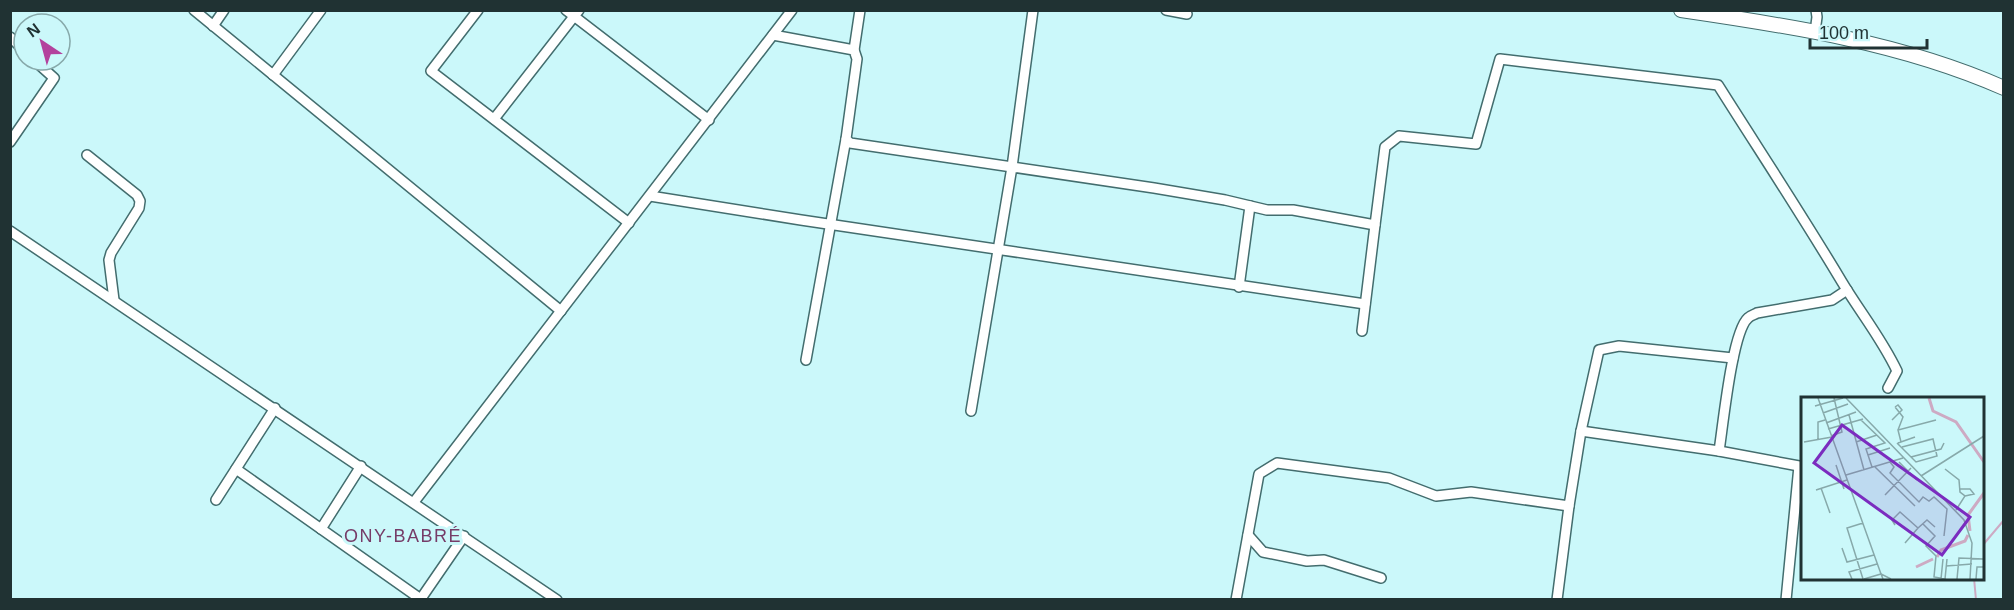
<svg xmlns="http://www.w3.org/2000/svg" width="2014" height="610" viewBox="0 0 2014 610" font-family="Helvetica,sans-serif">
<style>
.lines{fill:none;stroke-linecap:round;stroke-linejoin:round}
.stream{stroke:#cdaac3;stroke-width:2}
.minor-casing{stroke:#436d6e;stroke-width:12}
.secondary-casing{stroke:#436d6e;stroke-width:16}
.minor{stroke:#fff;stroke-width:9}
.secondary{stroke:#fff;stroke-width:14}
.labels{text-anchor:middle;stroke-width:6;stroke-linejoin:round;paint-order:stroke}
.quarter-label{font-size:18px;letter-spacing:1.5px;fill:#763c68;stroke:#cbf8fa}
.inset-river{fill:none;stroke:#cdaac3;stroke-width:3}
.inset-road{fill:none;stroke:#87a9aa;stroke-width:1.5}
.view{fill:#7b2cbf;fill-opacity:0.15;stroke:#7b2cbf;stroke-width:3}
.inset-edge{fill:none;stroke:#203233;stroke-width:3}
</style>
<rect width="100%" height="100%" fill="#cbf8fa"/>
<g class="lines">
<g class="stream">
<polyline points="1982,546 2004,520"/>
<polyline points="1974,578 1976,600"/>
</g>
<g class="minor-casing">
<g id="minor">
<polyline points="194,10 561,311"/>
<polyline points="478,10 431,71 629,223"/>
<polyline points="566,10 709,120"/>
<polyline points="1166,10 1187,14"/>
<polyline points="213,26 224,10"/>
<polyline points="1815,32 1817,17 1816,10"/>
<path d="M773,35L854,50L857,59L846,139L850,143L1154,188L1225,200L1267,210H1293L1375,225L1385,147L1399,136L1476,144L1500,59L1718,85C1759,150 1802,215 1842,282C1860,312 1882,339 1897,371L1888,388"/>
<polyline points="10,37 24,50"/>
<polyline points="854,50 860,10"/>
<polyline points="273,75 321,10"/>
<polyline points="494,119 579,10"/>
<polyline points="10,142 54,78 34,60"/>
<polyline points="87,155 137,195 140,201 139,208 111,253 109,260 114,300"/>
<polyline points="650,196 801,220 1365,304"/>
<polyline points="10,231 557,600"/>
<polyline points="1239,287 1250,206"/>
<polyline points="1362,331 1375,225"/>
<polyline points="806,360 846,139"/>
<polyline points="971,411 1012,167 1033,10"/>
<polyline points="1581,431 1719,451 1799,466 1786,600"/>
<path d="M1719,451C1723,426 1732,332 1748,318C1751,315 1754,315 1757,313L1832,300L1847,290"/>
<polyline points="236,469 422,600"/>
<polyline points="216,500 275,408"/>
<polyline points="414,502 792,10"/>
<polyline points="321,529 361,466"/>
<polyline points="1248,535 1263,552 1307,561 1324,560 1381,578"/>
<polyline points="420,600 464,536"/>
<polyline points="1236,600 1259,474 1277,463 1389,478 1436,496 1471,492 1569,506 1581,431 1599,350 1619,346 1733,358"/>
<polyline points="1557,600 1569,506"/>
</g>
</g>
<g class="secondary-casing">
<path id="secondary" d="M1681,10C1791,26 1902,43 2004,88"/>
</g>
<use href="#minor" class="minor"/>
<use href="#secondary" class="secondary"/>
</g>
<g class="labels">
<g class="quarter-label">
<text x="403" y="542">ONY-BABRÉ</text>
</g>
</g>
<g transform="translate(1801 397)">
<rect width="183" height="183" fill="#cbf8fa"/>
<path class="inset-river" d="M128,1L132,14L155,25L183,65M169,134L167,118L183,96M136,160L140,153L164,144L167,138M115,170L132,162"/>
<path class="inset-road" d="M17,1L80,177L90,182M45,1L163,123L171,146L169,182M14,9L42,1M94,10L102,20L97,33M22,16L47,7M48,18L63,73M60,23L84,46L65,52L71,70M91,23L101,13L97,8L94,10M25,26L55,15M27,32L62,22M30,39L41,35L33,1M17,43V25L24,23M3,45L31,40M55,45L76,38M100,45L97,33L135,23M96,46L115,65L136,59L132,42L101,50M97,46L114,40M67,58L89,51M110,60L140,52L143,46M89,65L93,70L89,76L118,105L122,100L128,104L133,100L146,112L143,139M98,65L116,83M35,68L43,92M74,70L114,109M144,72L158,83L159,95L164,99L155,113M45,78L102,61M120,79L183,39M20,91L29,116M159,92H169L173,97L164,99M15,93L46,83M84,98L110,71M62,126L46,131L62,182M122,127L134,139L125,149L135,159L133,180L145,182M94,128L91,123L99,115L117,131L126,123L134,130M104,146L117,131M41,151L46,165L73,158M145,169L171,167M51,182L48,175L76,167M63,182L80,177L82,182M140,182L142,162M144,182L146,162M156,182L158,161L183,162M175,182L176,170H183"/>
<path class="view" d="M41,28L169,120L141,158L13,66Z"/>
<rect width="183" height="183" class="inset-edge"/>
</g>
<rect width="2014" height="610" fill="none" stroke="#203233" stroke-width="24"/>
<g transform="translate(42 42) rotate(324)"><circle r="28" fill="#cbf8fa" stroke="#87a9aa" stroke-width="1.5"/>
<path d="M0-4.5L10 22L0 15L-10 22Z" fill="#b3429d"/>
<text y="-9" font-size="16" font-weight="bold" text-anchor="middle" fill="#203233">N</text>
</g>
<path d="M1810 39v9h117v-9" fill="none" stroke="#203233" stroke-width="3"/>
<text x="1819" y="39" font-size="18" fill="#203233" stroke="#cbf8fa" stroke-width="4.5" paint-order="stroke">100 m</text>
</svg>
